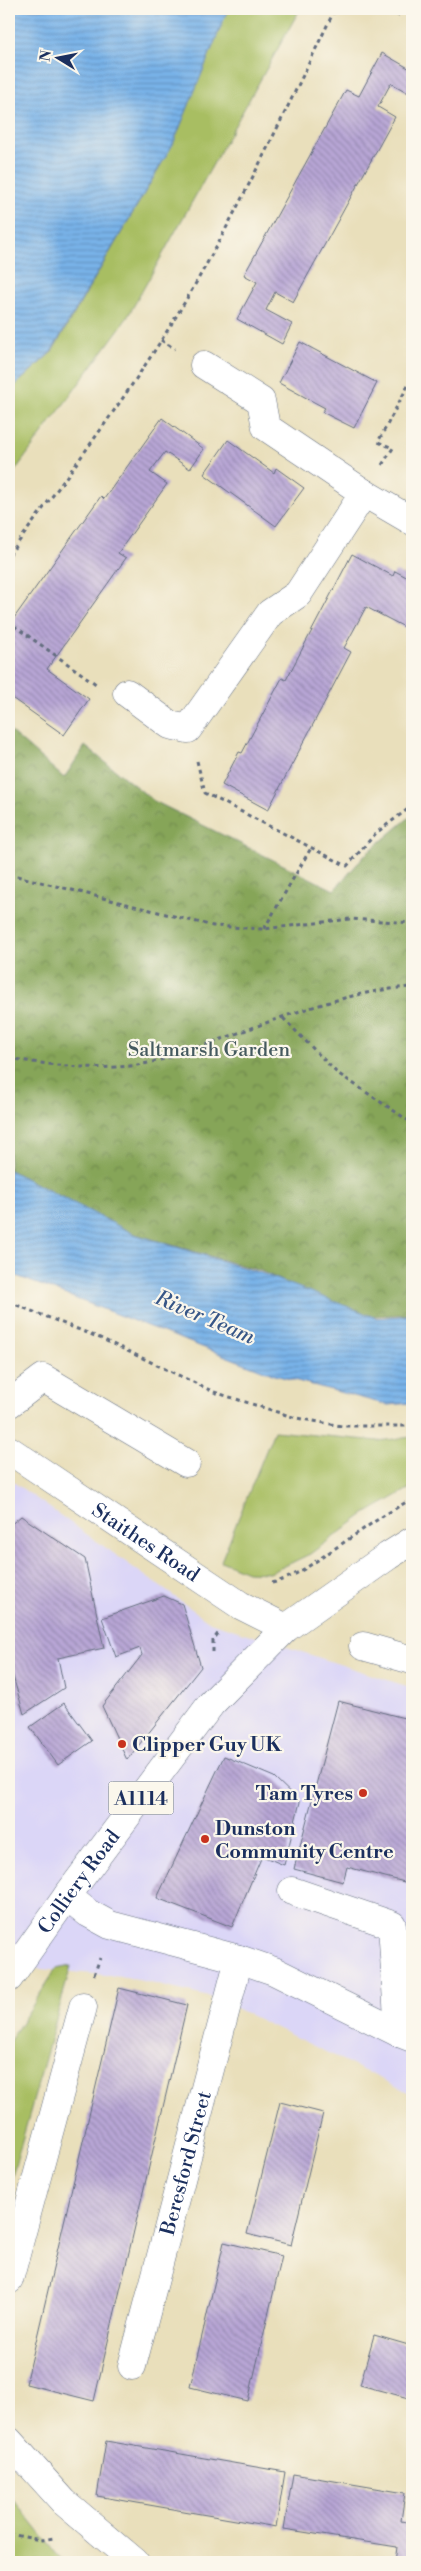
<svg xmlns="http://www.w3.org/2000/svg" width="421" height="2571" viewBox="0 0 421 2571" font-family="'Libre Bodoni',serif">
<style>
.built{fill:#dbd6f7}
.grass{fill:#a8be62;stroke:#627660}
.forest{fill:url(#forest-crowns);stroke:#506a5b}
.water{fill:url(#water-rules);stroke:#4a70a3}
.building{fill:url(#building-back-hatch)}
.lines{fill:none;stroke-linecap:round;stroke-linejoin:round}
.minor-casing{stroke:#636d7f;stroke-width:29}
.major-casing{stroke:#636d7f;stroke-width:29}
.path{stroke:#636d7f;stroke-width:3;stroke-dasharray:4 4;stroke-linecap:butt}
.minor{stroke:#fff;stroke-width:28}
.major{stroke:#fff;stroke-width:28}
.poi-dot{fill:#c8321e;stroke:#fbf7ec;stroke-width:2}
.labels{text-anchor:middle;stroke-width:4.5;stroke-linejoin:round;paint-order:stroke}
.shield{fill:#fbf7ec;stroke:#5e6b89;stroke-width:1}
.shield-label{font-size:19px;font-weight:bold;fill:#1b2f5e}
.park-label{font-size:20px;fill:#455a5f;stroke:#fbf7ec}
.street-label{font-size:20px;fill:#1b2f5e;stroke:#fbf7ec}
.poi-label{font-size:20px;font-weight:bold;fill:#1b2f5e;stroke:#fbf7ec;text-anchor:start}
.water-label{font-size:21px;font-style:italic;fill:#375687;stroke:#fbf7ec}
</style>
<defs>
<pattern id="forest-crowns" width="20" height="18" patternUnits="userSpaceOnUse" patternTransform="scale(1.25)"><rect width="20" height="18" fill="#86a558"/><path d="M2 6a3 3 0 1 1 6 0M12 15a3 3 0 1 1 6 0" fill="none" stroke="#6d874c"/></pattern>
<pattern id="water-rules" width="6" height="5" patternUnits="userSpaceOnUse" patternTransform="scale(1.25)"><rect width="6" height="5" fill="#78b2e8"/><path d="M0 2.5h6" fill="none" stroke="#6291bf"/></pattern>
<pattern id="building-back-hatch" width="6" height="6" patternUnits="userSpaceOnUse" patternTransform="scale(1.25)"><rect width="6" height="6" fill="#b8a6d5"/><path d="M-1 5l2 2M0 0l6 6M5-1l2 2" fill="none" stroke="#9588b0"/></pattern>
</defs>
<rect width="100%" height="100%" fill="#fbf7ec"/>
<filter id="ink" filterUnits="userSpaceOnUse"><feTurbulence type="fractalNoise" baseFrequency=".02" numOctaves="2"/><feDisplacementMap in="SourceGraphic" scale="10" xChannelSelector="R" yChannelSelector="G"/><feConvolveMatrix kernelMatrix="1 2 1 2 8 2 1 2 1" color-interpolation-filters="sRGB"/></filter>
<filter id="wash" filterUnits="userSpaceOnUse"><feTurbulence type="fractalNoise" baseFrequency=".0096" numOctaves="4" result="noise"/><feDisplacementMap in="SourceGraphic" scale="20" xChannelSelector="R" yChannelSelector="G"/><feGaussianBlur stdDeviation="1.12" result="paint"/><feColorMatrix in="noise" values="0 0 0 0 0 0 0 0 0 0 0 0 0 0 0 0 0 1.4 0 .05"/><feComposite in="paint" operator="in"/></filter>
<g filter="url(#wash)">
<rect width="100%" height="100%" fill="#e9dfbb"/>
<polygon class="built" points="9,1479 210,1622 412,1688 412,2094 217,1999 126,1977 9,1966"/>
<g class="grass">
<polygon points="228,9 300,9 127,318 9,479 9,391 52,352 173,144"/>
<polygon points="274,1431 378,1441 412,1437 412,1487 365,1514 310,1554 270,1573 247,1572 221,1561"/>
<polygon points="71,1966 9,2187 9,2042 56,1969"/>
<polygon points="9,2494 59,2557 67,2562 9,2562"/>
</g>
<polygon class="forest" points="9,730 64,778 85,746 154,801 334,890 367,853 412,815 412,1314 372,1316 314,1296 261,1271 131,1233 9,1170"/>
<g class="water">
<polygon points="9,9 228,9 173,144 51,352 9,391"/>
<polygon points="9,1170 134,1234 261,1273 377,1318 412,1315 412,1403 388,1405 275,1375 9,1273"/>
</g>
<g id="blocks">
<g class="building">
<polygon points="382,53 412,70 412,95 391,83 378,107 395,117 293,302 275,292 266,310 292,324 282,344 237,319 257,282 244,275 346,90 359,96"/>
<polygon points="300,342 377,383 354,428 322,412 325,408 279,383"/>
<polygon points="162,418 204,449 190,469 165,452 150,472 167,484 118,553 126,558 47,669 89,699 64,735 9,696 9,625 101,496 104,499"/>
<polygon points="228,440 274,473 276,468 304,488 276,526 204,474"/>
<polygon points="352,554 393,576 395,571 412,580 412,631 366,607 344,648 351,652 268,810 222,785 239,752 242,753 282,678 286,680"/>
<polygon points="21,1516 85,1559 104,1648 58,1658 64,1688 24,1714 9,1663 9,1526"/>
<polygon points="164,1596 182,1604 201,1667 127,1760 102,1706 142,1655 140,1648 116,1657 102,1618"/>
<polygon points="338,1701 412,1720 412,1884 347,1867 343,1882 294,1869"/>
<polygon points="64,1703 92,1741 58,1765 30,1727"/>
<polygon points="224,1756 274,1777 300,1802 284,1865 262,1856 232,1927 157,1898"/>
<polygon points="119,1988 187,2005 94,2401 26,2384"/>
<polygon points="280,2102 323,2113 291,2245 247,2234"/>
<polygon points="224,2242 282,2256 248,2401 190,2387"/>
<polygon points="374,2335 412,2346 412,2399 360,2385"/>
<polygon points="106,2441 285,2472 276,2527 97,2496"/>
<polygon points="293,2474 405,2493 401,2521 412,2523 412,2562 395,2562 397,2547 284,2529"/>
</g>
</g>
</g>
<g filter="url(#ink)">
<use href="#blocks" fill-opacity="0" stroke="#636d7f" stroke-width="1"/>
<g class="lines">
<g class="minor-casing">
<g id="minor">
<polyline points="204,365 261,401 266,427 364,493 412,521"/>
<polyline points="127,693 170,725 188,729 270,613 298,594 364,493"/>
<polyline points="9,1404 43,1378 186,1463"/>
<path id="s1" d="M9,1450L240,1605L286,1628"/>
<polyline points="363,1646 412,1660"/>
<polyline points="292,1891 392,1925 399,2033"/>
<polyline points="67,1896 88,1913 110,1925 239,1959 274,1971 399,2033 412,2038"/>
<polyline points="9,2280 83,2007"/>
<path id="s2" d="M132,2366L239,1959"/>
<polyline points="9,2441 64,2502 135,2562"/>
</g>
</g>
<g class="major-casing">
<g id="major">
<path id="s3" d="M9,1978L67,1896L211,1704L286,1628L388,1556L412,1541"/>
</g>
</g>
<g class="path">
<polyline points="379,9 398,15 412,9"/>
<polyline points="161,340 175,349"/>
<polyline points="382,465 393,448 378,442 412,378"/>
<path d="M9,555C74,466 142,378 197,281C247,193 291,100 335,9"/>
<polyline points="9,620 10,623 96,684"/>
<polyline points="197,761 205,793 347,866 376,833 412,806"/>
<polyline points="9,874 213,926 264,929 350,919 412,923"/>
<polyline points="264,929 311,848"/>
<polyline points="283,1018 336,1072 412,1123"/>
<path d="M9,1058C48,1065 90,1070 130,1066C158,1063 185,1052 211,1043C272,1021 347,990 412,987"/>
<polyline points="9,1302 100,1338 214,1392 296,1418 342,1426 412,1426"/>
<path d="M272,1583C298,1577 321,1557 343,1543C366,1527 388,1512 412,1499"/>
<polyline points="213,1652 213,1640 220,1631"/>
<polyline points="94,1975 100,1958"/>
<polyline points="9,2534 40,2540 55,2538"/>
</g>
<use href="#minor" class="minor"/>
<use href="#major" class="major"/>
</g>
</g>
<g class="poi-dot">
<circle cx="122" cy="1744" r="5"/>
<circle cx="363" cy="1793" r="5"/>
<circle cx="205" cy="1839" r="5"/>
</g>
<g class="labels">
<rect class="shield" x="108.5" y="1781.5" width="65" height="33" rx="4"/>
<g class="shield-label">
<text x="141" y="1805">A1114</text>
</g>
<g class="park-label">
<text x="209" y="1056">Saltmarsh Garden</text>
</g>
<g class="street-label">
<text dy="7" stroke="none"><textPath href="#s1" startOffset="165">Staithes Road</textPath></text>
<text dy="7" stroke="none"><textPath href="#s3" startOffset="119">Colliery Road</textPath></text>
<text dy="7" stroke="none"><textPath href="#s2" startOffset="210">Beresford Street</textPath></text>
</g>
<g class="poi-label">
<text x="132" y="1751">Clipper Guy UK</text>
<text x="353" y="1800" text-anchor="end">Tam Tyres</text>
<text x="215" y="1835">Dunston<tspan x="215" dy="23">Community Centre</tspan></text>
</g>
<g class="water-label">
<text transform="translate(205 1317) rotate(23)" y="7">River Team</text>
</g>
</g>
<rect width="421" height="2571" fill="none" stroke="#fbf7ec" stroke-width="30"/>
<g transform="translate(58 58) rotate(280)" stroke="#fbf7ec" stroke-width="4" paint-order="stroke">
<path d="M0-4L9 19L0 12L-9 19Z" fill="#1b2f5e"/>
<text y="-8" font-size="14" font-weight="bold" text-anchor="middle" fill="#1b2f5e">N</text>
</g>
</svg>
